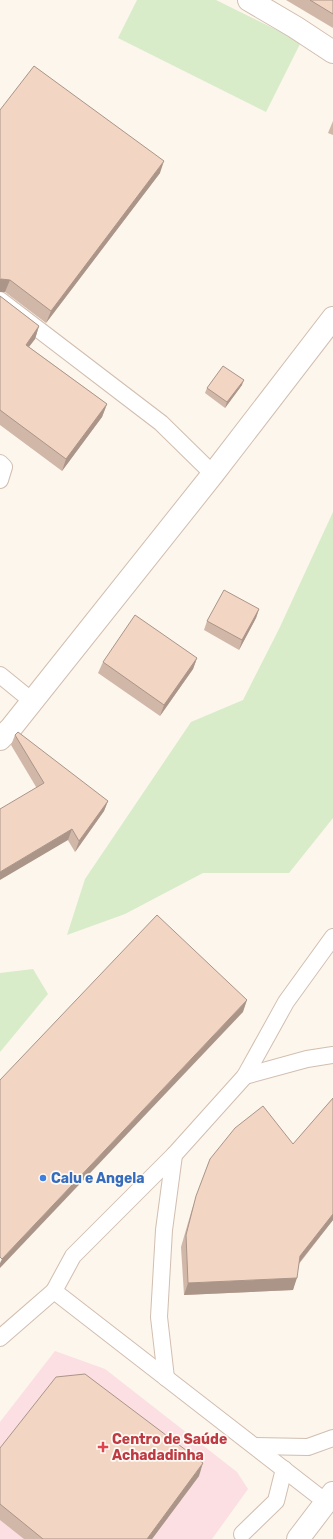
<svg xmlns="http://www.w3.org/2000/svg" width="333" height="1539" viewBox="0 0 333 1539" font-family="Rubik,sans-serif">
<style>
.medical{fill:#fbdfe3}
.green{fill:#d8ecc9}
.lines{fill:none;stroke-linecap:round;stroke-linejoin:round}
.service-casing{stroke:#d1beb0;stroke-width:18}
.minor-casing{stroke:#d1beb0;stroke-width:24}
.service{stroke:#fff;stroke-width:16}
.minor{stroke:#fff;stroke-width:22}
.wall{fill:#d1b7a8}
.shaded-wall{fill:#aa9588}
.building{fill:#f3d5c3;stroke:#aa9588}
.shop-dot{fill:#3f7fe0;stroke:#fffaf3;stroke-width:1.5}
.health-dot{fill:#e0444e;stroke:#fffaf3;stroke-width:1.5}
.labels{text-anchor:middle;stroke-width:3.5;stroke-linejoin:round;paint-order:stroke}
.shop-label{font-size:14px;font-weight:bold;fill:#366cbe;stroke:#fffaf3;text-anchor:start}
.health-label{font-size:14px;font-weight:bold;fill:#be3a42;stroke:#fffaf3;text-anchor:start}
</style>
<rect width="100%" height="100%" fill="#fdf6ec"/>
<polygon class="medical" points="55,1351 105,1369 237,1472 248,1489 212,1539 0,1539 0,1422"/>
<g class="green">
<polygon points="137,0 216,0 301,42 266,112 118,38"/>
<polygon points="333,512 333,818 289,873 203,873 125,914 67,935 85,879 191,722 243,700 279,629"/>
<polygon points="33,969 48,994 0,1052 0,973"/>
</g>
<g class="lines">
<g class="service-casing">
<g id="service">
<polyline points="0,300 161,423 213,474"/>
<polyline points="0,463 4,467 0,480"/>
<polyline points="0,675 32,701"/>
<polyline points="245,1076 307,1059 333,1055"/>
<polyline points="0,1338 54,1291"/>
<polyline points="166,1378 159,1317 164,1230 174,1155"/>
<polyline points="255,1446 308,1447 333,1438"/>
<polyline points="326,1502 54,1291 73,1256 174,1155 245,1076 286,1002 333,937"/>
<polyline points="242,1534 276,1501 284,1469"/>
</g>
</g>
<g class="minor-casing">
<g id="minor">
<polyline points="249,0 295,27 333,52"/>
<polyline points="0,739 11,728 213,474 333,318"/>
<polyline points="298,1539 333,1493"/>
</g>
</g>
<use href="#service" class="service"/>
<use href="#minor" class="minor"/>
</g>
<g class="wall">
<polygon points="286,0 333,0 333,28"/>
<polygon points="0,110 160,173 46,323 5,292 0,292"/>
<polygon points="333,121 333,135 328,133"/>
<polygon points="0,296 39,326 35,339 29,347 107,404 102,417 62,471 0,425"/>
<polygon points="242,385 225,408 205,393 207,388"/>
<polygon points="259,609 256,618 239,650 204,630 207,621"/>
<polygon points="197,658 193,669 160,716 98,673 103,662"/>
<polygon points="15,735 108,801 104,811 75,852 11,745"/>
<polygon points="333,1098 333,1220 299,1264 293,1290 184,1295 181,1247 192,1209 210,1159 293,1144"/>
<polygon points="0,1448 199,1476 152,1539 24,1539 0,1520"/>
</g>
<g class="shaded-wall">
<polygon points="164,161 160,173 46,323 51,311"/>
<polygon points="1,279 10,280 5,292 0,292 0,280"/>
<polygon points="39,326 35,339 21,357 26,345"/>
<polygon points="244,380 242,385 225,408 227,402"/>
<polygon points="107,404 102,417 62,471 66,459"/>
<polygon points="259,609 256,618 239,650 242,640"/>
<polygon points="197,658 193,669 160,716 164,705"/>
<polygon points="108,801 104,811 75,852 79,841"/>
<polygon points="72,829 68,840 0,880 0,872"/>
<polygon points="247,1000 243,1012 0,1268 0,1263 2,1259"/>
<polygon points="333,1214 333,1220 295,1268 300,1256"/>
<polygon points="297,1278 293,1290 184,1295 188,1283"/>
<polygon points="203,1463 199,1476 152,1539 147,1539"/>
</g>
<g class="building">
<polygon points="310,0 333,0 333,14"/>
<polygon points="34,66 164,161 51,311 10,280 1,279 0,280 0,110"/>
<polygon points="0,296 39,326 26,345 107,404 66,459 0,410"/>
<polygon points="223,366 244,380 227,402 207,388"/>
<polygon points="224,590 259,609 242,640 207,621"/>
<polygon points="135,615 197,658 164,705 103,662"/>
<polygon points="18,732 108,801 79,841 72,829 0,872 0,809 44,783 15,735"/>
<polygon points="157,915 247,1000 2,1259 0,1257 0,1080"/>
<polygon points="333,1098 333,1214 300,1256 297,1278 188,1283 186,1235 196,1196 210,1159 235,1128 263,1106 293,1144"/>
<polygon points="85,1374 203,1463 147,1539 43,1539 0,1504 0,1448 56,1377"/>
</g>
<circle class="shop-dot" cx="43" cy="1178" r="4"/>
<path class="health-dot" d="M101 1441h4v4h4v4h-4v4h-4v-4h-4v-4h4z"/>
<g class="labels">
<g class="shop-label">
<text x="51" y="1183">Calu e Angela</text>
</g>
<g class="health-label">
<text x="112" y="1444">Centro de Saúde<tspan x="112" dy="16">Achadadinha</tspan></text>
</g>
</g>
</svg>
